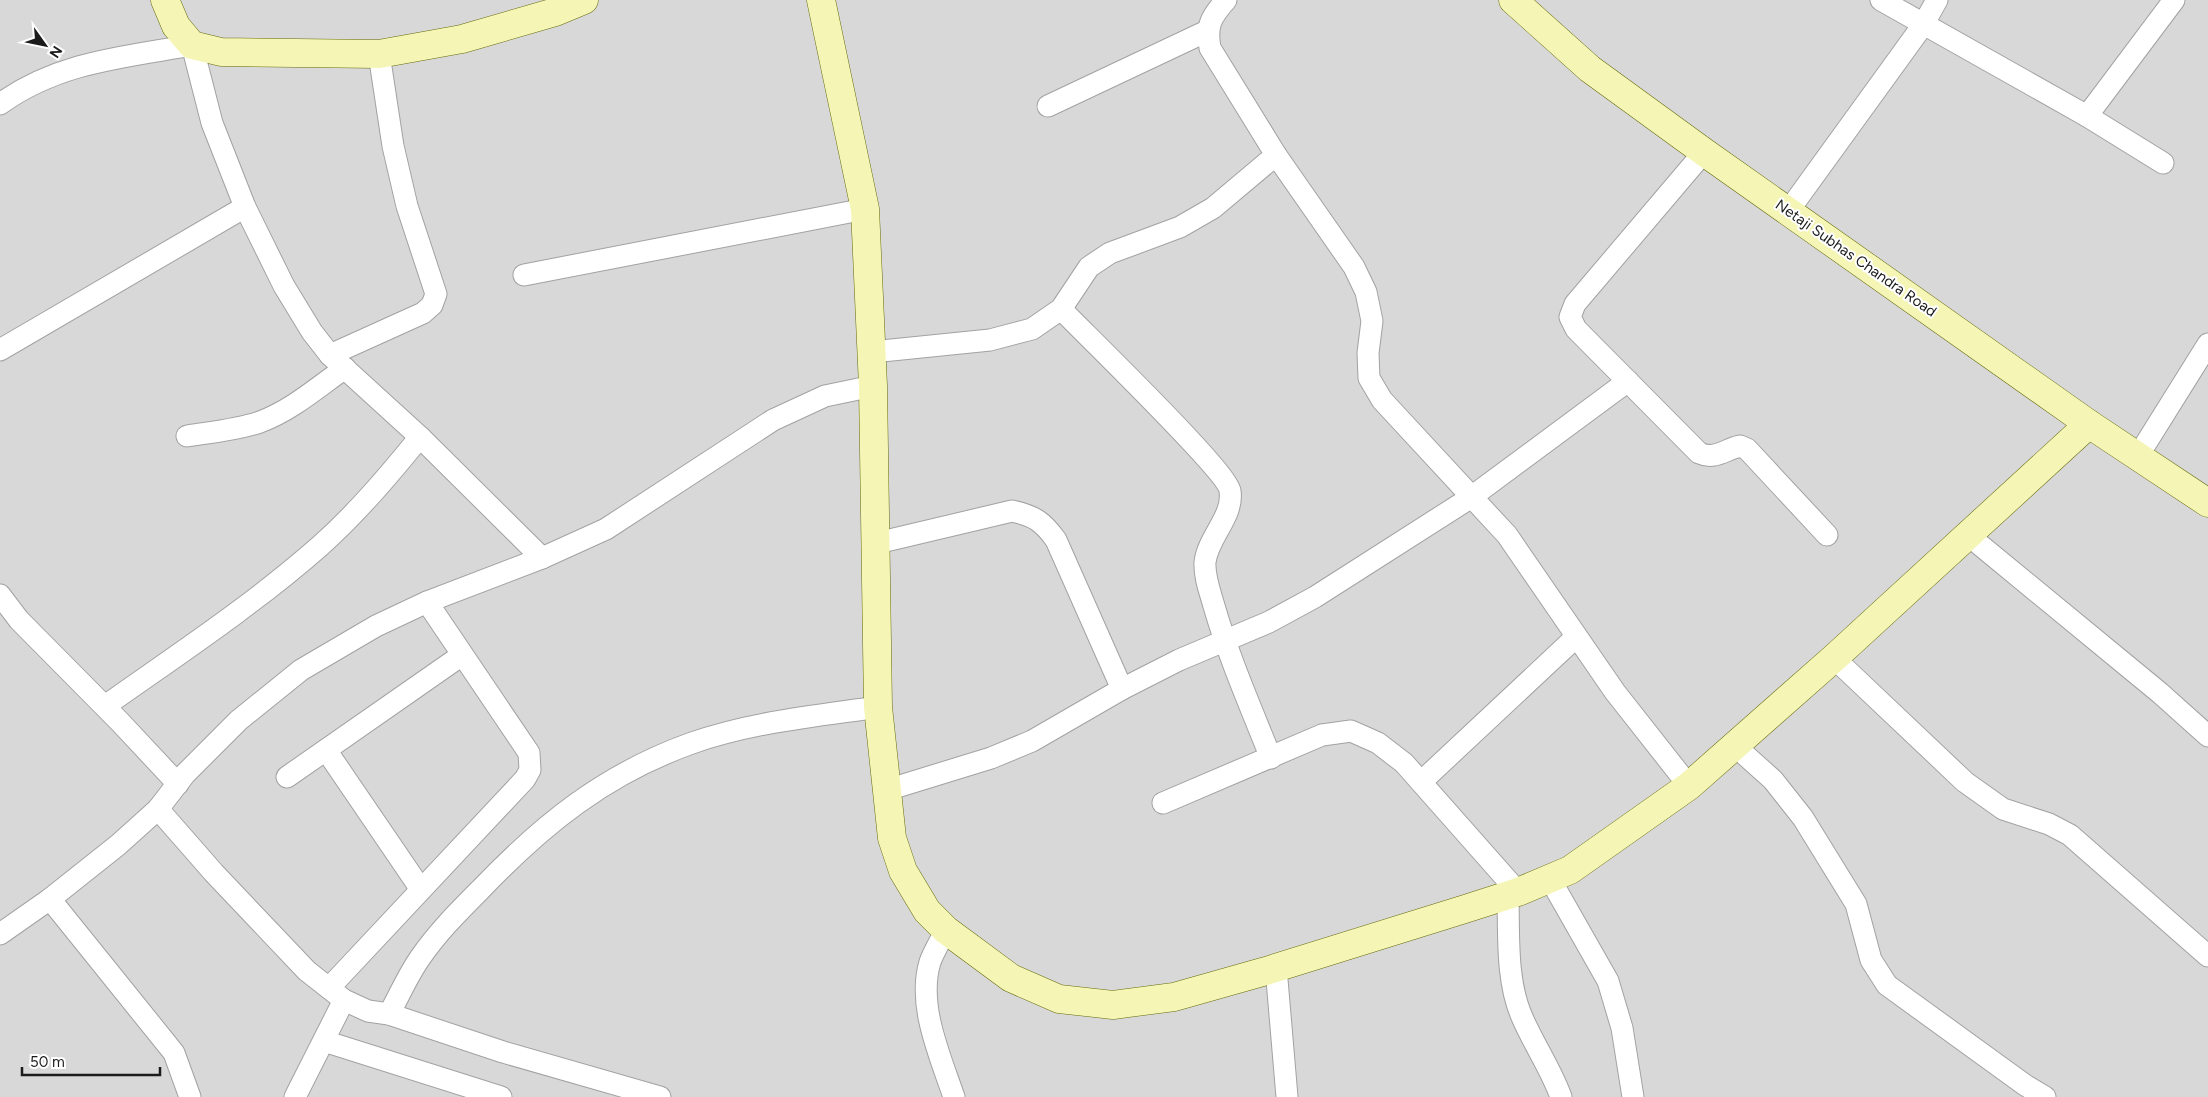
<svg xmlns="http://www.w3.org/2000/svg" width="2208" height="1097" viewBox="0 0 2208 1097" font-family="Figtree,sans-serif">
<style>
.residential{fill:#d9d8d8}
.lines{fill:none;stroke-linecap:round;stroke-linejoin:round}
.street-casing{stroke:#a2a2a2;stroke-width:23}
.secondary-casing{stroke:#656b0a;stroke-width:29}
.street{stroke:#fff;stroke-width:21}
.secondary{stroke:#f5f6b6;stroke-width:28}
.labels{text-anchor:middle;stroke-width:4;stroke-linejoin:round;paint-order:stroke}
.street-label{font-size:15px;fill:#1b1b1b;stroke:#fff}
</style>
<rect width="100%" height="100%" fill="#ede8e1"/>
<rect class="residential" x="0" y="0" width="2208" height="1097"/>
<g class="lines">
<g class="street-casing">
<g id="street">
<path d="M1226,0C1211,17 1206,25 1210,48L1276,155L1354,267L1366,292L1372,321L1368,353L1369,378L1382,400L1507,535L1615,692L1689,786"/>
<polyline points="1881,0 2087,116 2163,163"/>
<path d="M0,104C58,62 124,57 192,45L212,123L245,207L284,286L312,332L330,355L420,437L542,558"/>
<polyline points="1048,106 1207,31"/>
<polyline points="2087,116 2174,0"/>
<path d="M1704,152L1575,304L1570,317L1576,329L1699,453C1715,460 1724,450 1740,446L1747,449L1827,535"/>
<polyline points="1789,210 1923,25 1937,0"/>
<polyline points="524,275 865,209"/>
<path d="M1061,309C1084,333 1227,471 1230,491C1234,516 1208,537 1205,562C1204,576 1210,592 1214,606C1229,658 1251,708 1271,758"/>
<polyline points="0,350 245,207"/>
<polyline points="872,352 990,340 1032,329 1061,309 1089,267 1110,253 1180,227 1213,208 1276,155"/>
<polyline points="330,355 423,313 432,305 436,294 407,206 393,146 379,54"/>
<path d="M187,436C212,432 236,430 260,422C292,410 318,387 345,368"/>
<polyline points="2138,456 2208,344"/>
<polyline points="1968,535 2160,693 2208,736"/>
<path d="M877,543L1012,511C1035,516 1043,522 1056,540L1122,689"/>
<polyline points="0,595 19,620 120,722 178,784"/>
<polyline points="1834,658 1965,782 2003,809 2049,824 2070,835 2208,956"/>
<path d="M105,706C177,655 253,605 320,546C357,513 389,475 420,437"/>
<polyline points="1734,745 1773,780 1803,818 1856,904 1871,960 1887,985 2025,1085 2045,1097"/>
<polyline points="326,750 420,888"/>
<polyline points="287,777 462,655"/>
<polyline points="1421,782 1576,637"/>
<polyline points="887,790 991,758 1032,741 1122,689 1179,660 1269,622 1315,597 1470,498 1628,381"/>
<polyline points="1163,803 1322,735 1351,731 1378,743 1404,763 1518,892"/>
<polyline points="158,809 214,873 307,971 344,1000 368,1011 389,1014 503,1052 660,1097"/>
<polyline points="1550,879 1608,981 1622,1028 1633,1097"/>
<path d="M1508,896C1509,934 1506,981 1522,1017C1534,1045 1551,1069 1561,1097"/>
<polyline points="50,899 174,1053 190,1097"/>
<path d="M946,930C941,940 934,951 930,962C917,1005 940,1056 954,1097"/>
<polyline points="0,934 50,899 118,845 158,809 185,774 239,720 301,670 376,626 427,602 542,558 606,529 773,420 825,396 873,386"/>
<polyline points="1276,968 1287,1097"/>
<polyline points="329,988 525,779 530,770 529,753 427,602"/>
<path d="M389,1014C399,996 408,975 420,958C437,933 459,911 480,890C543,824 605,774 692,743C752,722 816,716 878,707"/>
<polyline points="324,1041 501,1097"/>
<polyline points="295,1097 344,1000"/>
</g>
</g>
<g class="secondary-casing">
<g id="secondary">
<polyline points="165,0 176,26 192,45 221,52 379,54 462,39 555,12 584,0"/>
<polyline points="821,0 865,209 873,386 878,707 892,838 903,871 927,911 946,930 1011,978 1059,999 1113,1005 1174,997 1266,971 1465,909 1518,892 1570,870 1689,786 1834,658 2089,424"/>
<polyline points="1513,0 1590,69 1704,152 2089,424 2208,503"/>
</g>
</g>
<use href="#street" class="street"/>
<use href="#secondary" class="secondary"/>
</g>
<g class="labels">
<g class="street-label">
<text transform="translate(1856 258) rotate(35)" y="5">Netaji Subhas Chandra Road</text>
</g>
</g>
<g transform="translate(45 45) rotate(123)" stroke="#ffffff" stroke-width="4" paint-order="stroke">
<path d="M0-4L9 19L0 12L-9 19Z" fill="#1b1b1b"/>
<text y="-8" font-size="14" font-weight="bold" text-anchor="middle" fill="#1b1b1b">N</text>
</g>
<path d="M22 1067v8h138v-8" fill="none" stroke="#1b1b1b" stroke-width="2.5"/>
<text x="30" y="1067" font-size="15" fill="#1b1b1b" stroke="#ffffff" stroke-width="4" paint-order="stroke">50 m</text>
</svg>
